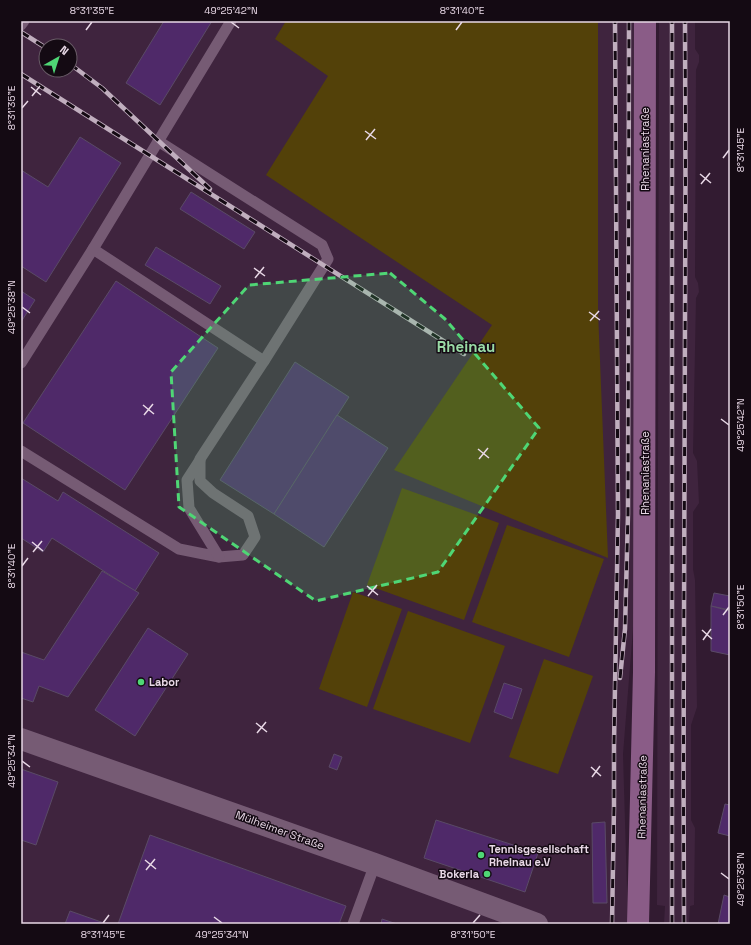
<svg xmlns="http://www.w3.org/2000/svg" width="751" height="945" viewBox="0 0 751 945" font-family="'Space Grotesk',sans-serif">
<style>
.built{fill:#3f243e;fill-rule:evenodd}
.green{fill:#534109}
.building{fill:#4f2969;stroke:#5a4a66}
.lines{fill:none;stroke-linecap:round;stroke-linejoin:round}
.lane{stroke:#765b74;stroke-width:11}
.street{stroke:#765b74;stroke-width:22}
.secondary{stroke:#8a5c87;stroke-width:22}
.rail-casing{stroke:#c0aebe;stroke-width:4.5}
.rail{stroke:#140a13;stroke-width:3;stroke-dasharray:9;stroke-linecap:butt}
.marked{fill:#4fd675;fill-opacity:0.2;stroke:#4fd675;stroke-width:3;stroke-dasharray:8 5;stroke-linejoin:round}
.ticks{fill:none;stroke:#e8d8e6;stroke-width:1.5}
.poi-dot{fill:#4fd675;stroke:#140a13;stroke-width:1.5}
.labels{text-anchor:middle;stroke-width:3;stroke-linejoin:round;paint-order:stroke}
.street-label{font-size:11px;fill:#e8d8e6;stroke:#140a13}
.poi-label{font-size:11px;font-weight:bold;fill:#e8d8e6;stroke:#140a13;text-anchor:start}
.district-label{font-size:15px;font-weight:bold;fill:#9adba6;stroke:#140a13}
.neatline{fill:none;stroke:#e8d8e6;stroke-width:1.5}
.ticks-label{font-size:10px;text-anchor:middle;fill:#e8d8e6}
</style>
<rect width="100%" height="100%" fill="#321b31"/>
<g class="built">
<path d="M21,21H634L633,629L623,754L628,924H21ZM46,46H70V70H46Z"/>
<polygon points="659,21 695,21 695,49 699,55 699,62 696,70 695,277 698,283 699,292 696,298 693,453 697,461 699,503 693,512 693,569 695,580 697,707 691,725 691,820 695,828 694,905 690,906 689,924 664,924 665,906 657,905"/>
</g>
<g class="green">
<polygon points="286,21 598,21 598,311 608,558 394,470 492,325 266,175 328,76 275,39"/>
<polygon points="402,488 499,523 464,620 367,585"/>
<polygon points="507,525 604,559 569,657 472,622"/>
<polygon points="353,592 402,609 367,707 319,689"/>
<polygon points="408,611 505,646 470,743 373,709"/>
<polygon points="544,659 593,676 558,774 509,757"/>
</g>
<g class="building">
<polygon points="164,21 212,21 160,105 126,83"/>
<polygon points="80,137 121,163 46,282 21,266 21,170 48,187"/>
<polygon points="191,192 255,232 244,249 180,209"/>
<polygon points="156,247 221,286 210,304 145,265"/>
<polygon points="116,281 218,348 125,490 23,423"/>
<polygon points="21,291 35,300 21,322"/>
<polygon points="295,362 349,397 274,514 220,480"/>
<polygon points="337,415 388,448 324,547 274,514"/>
<polygon points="21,478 58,501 63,492 159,553 135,591 52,538 43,552 21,538"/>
<polygon points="102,571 139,593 68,697 39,686 33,702 21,698 21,652 44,660"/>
<polygon points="714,593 730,596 730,610 711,606"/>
<polygon points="711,606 730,611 730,655 711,651"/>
<polygon points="148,628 188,654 135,736 95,710"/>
<polygon points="504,683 522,689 512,719 494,712"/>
<polygon points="334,754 342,757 337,770 329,767"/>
<polygon points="21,769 58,782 36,845 21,840"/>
<polygon points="725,804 730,805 730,836 718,833"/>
<polygon points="436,820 538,853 525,892 424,858"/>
<polygon points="605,822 607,903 593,903 592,823"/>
<polygon points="150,835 346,906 339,924 118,924"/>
<polygon points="724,895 730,897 730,924 718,924"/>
<polygon points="70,911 107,924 65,924"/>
<polygon points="382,919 397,924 381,924"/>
</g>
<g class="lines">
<g class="lane">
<polyline points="21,25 24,21"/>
<polyline points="93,249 264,361 328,259 322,245 158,141"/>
<polyline points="21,363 93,249 231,21"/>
<polyline points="21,451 179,549 219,557 243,555 255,537 248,516 213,493 200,481 200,459 264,361"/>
<polyline points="200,460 187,480 189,508 219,557"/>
<polyline points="353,924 375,864"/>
</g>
<polyline class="street" points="21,739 375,864 537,924"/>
<polyline class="secondary" points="638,924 644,672 645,21"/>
<g class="rail-casing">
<g id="rail">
<polyline points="21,32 46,48"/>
<polyline points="70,64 102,88 210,189"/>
<polyline points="21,74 464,354"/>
<polyline points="620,678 625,629 628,514 629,21"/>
<polyline points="612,924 614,807 614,744 618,514 615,21"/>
<polyline points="672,924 672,21"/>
<path d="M684,924C682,623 687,322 685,21"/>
</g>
</g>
<use href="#rail" class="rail"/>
</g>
<path class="marked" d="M390,273L445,319L539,428L438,572L316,601L179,507L171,372L249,285Z"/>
<path class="ticks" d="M231,22L239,28M86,30L92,22M456,30L462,22M31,87L41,95M32,96L40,86M22,108L28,101M365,131L376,139M366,140L375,129M723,158L729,150M700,174L711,183M701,184L710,173M254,268L265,276M255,278L264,267M22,307L30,313M589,312L600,320M590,321L599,311M143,405L154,414M144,415L153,404M721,419L729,425M478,449L489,458M479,459L488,448M32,542L43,551M33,552L42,541M22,566L28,558M367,586L378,595M368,596L377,585M723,615L729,607M702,630L712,639M703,640L711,629M256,723L267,732M257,733L266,722M22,761L30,767M591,767L601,776M592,777L600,766M145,860L156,869M146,870L155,859M721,873L729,879M214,917L222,923M103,923L109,915M473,923L480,915"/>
<g class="poi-dot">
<circle cx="141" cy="682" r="4"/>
<circle cx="481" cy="855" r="4"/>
<circle cx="487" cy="874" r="4"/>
</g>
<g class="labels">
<g class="street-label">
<text transform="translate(645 149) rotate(-90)" y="4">Rhenaniastraße</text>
<text transform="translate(645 473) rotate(-90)" y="4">Rhenaniastraße</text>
<text transform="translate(642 797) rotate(-89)" y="4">Rhenaniastraße</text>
<text transform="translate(280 830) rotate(20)" y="4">Mülheimer Straße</text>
</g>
<g class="poi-label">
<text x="149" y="686">Labor</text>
<text x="489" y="853">Tennisgesellschaft<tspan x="489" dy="13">Rheinau e.V</tspan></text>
<text x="479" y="878" text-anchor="end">Bokeria</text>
</g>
<g class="district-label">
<text x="466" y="352">Rheinau</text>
</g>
</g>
<rect width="751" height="945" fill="none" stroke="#140a13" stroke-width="44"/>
<g transform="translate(58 58) rotate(39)"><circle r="19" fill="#140a13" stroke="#695c67"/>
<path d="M0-3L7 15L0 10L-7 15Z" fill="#4fd675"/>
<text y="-6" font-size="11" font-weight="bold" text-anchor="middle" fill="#e8d8e6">N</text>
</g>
<rect x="22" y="22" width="707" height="901" class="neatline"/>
<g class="ticks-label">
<text x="92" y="14">8°31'35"E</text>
<text x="231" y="14">49°25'42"N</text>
<text x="462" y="14">8°31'40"E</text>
<text transform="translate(11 108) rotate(-90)" y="4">8°31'35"E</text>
<text transform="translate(740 150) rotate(-90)" y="4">8°31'45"E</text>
<text transform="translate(11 307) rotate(-90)" y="4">49°25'38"N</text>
<text transform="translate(740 425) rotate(-90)" y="4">49°25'42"N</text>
<text transform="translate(11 566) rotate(-90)" y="4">8°31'40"E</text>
<text transform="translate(740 607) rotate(-90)" y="4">8°31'50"E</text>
<text transform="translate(11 761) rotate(-90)" y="4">49°25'34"N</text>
<text transform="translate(740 879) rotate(-90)" y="4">49°25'38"N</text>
<text x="103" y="938">8°31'45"E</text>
<text x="222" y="938">49°25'34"N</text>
<text x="473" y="938">8°31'50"E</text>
</g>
</svg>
